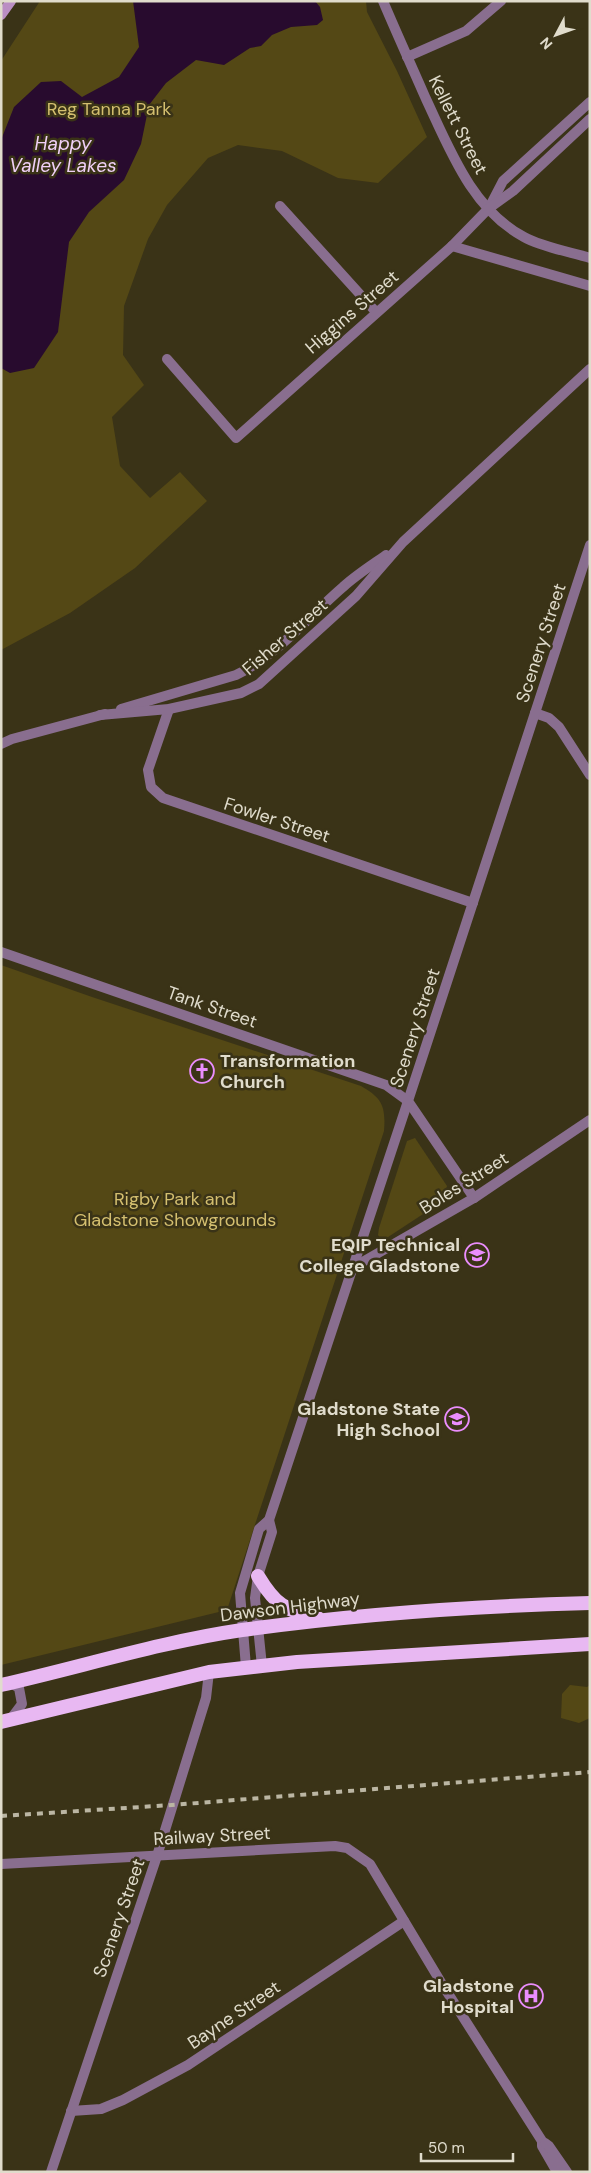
<svg xmlns="http://www.w3.org/2000/svg" width="591" height="2173" viewBox="0 0 591 2173" font-family="'DM Sans',sans-serif">
<style>
.green{fill:#544815}
.water{fill:#280b2e}
.lines{fill:none;stroke-linecap:round;stroke-linejoin:round}
.minor{stroke:#896e8f;stroke-width:10}
.tertiary{stroke:#896e8f;stroke-width:10}
.secondary{stroke:#ba8ec3;stroke-width:10}
.trunk{stroke:#e8b8f2;stroke-width:14}
.rail{stroke:#bbb6a3;stroke-width:4;stroke-dasharray:6 6;stroke-linecap:butt}
.labels{text-anchor:middle;stroke-width:5;stroke-linejoin:round;paint-order:stroke}
.park-label{font-size:18px;fill:#d4bf6f;stroke:#3a3317}
.street-label{font-size:18px;fill:#e0dccc;stroke:#3a3317}
.poi-label{font-size:18px;font-weight:bold;fill:#e0dccc;stroke:#3a3317;text-anchor:end}
.water-label{font-size:19px;font-style:italic;fill:#f0d0f7;stroke:#3a3317}
</style>
<rect width="100%" height="100%" fill="#3a3317"/>
<g class="green">
<polygon points="40,1 366,1 367,12 397,71 427,137 378,183 338,178 282,151 238,145 208,158 167,205 148,239 124,306 123,355 144,385 112,417 120,466 150,498 180,472 207,501 135,568 70,613 1,650 1,61"/>
<path d="M1,965L92,997L361,1086C382,1098 386,1106 384,1131L227,1610L1,1665Z"/>
<polygon points="415,1138 447,1186 443,1201 385,1239 381,1239 378,1235 379,1228 407,1141"/>
<polygon points="570,1685 587,1687 590,1685 590,1718 579,1723 561,1718 562,1694"/>
</g>
<polygon class="water" points="133,1 315,1 320,7 323,20 317,25 291,27 272,35 261,46 250,48 224,65 196,60 166,83 149,105 141,144 124,180 89,212 69,242 58,332 34,368 10,373 1,368 1,140 14,107 41,82 61,81 82,97 119,77 139,47"/>
<g class="lines">
<g class="minor">
<path d="M383,1C397,34 412,67 426,99C450,150 472,209 524,237C542,247 570,252 590,258"/>
<polyline points="407,57 466,31 501,1"/>
<polyline points="280,206 376,312"/>
<polyline points="490,206 503,181 590,102"/>
<polyline points="452,246 590,286"/>
<polyline points="167,359 236,438 452,246 488,209 513,191 590,119"/>
<path d="M121,709L236,675C278,655 308,617 343,587C356,575 372,565 386,555"/>
<polyline points="169,709 148,770 151,787 163,798 473,903"/>
<polyline points="535,713 549,718 559,727 590,775"/>
<polyline points="100,715 169,709 241,693 259,684 356,596 403,542 590,369"/>
<polyline points="1,744 12,739 105,714"/>
<polyline points="474,1198 408,1101 590,545"/>
<polyline points="10,1720 22,1704 19,1688 11,1683"/>
<polyline points="71,2111 101,2109 123,2100 188,2065 404,1921"/>
<polyline points="51,2172 157,1856 206,1698 209,1672"/>
</g>
<g class="tertiary">
<polyline points="1,952 386,1085 408,1101 269,1520 259,1529 240,1593 246,1667"/>
<polyline points="352,1268 474,1198 590,1120"/>
<polyline points="262,1666 255,1598 258,1576 272,1532 269,1520"/>
<polyline points="1,1864 335,1846 347,1848 370,1864 442,1984 542,2141 542,2146 557,2172"/>
<polyline points="545,2143 549,2146 567,2172"/>
</g>
<polyline class="secondary" points="1,15 11,1"/>
<g class="trunk">
<path d="M258,1576C276,1606 284,1609 318,1618"/>
<path d="M1,1685C81,1667 160,1642 242,1630C357,1614 473,1606 590,1603"/>
<polyline points="1,1722 209,1672 297,1662 590,1644"/>
</g>
<polyline class="rail" points="1,1816 172,1805 590,1772"/>
</g>
<defs>
<g id="church-ring" transform="scale(1.25)"><circle r="9.5" fill="#3a3317" stroke="#ea8dfd" stroke-width="1.5"/><path d="M-1.2-6h2.4v3.5h3.3v2.4h-3.3V6h-2.4V-.1h-3.3v-2.4h3.3Z" fill="#ea8dfd"/></g>
<g id="university-ring" transform="scale(1.25)"><circle r="9.5" fill="#3a3317" stroke="#ea8dfd" stroke-width="1.5"/><path d="M0-5L7-2L0 1L-7-2ZM-4 1L0 2.5L4 1V4Q0 6-4 4Z" fill="#ea8dfd"/></g>
<g id="school-ring" transform="scale(1.25)"><circle r="9.5" fill="#3a3317" stroke="#ea8dfd" stroke-width="1.5"/><path d="M0-5L7-2L0 1L-7-2ZM-4 1L0 2.5L4 1V4Q0 6-4 4Z" fill="#ea8dfd"/></g>
<g id="hospital-ring" transform="scale(1.25)"><circle r="9.5" fill="#3a3317" stroke="#ea8dfd" stroke-width="1.5"/><path d="M-5-5h3v3.5h4V-5h3V5h-3V1.5h-4V5h-3Z" fill="#ea8dfd"/></g>
</defs>
<g fill-rule="evenodd">
<use href="#church-ring" x="202" y="1071"/>
<use href="#university-ring" x="477" y="1255"/>
<use href="#school-ring" x="457" y="1419"/>
<use href="#hospital-ring" x="531" y="1996"/>
</g>
<g class="labels">
<g class="park-label">
<text x="109" y="115">Reg Tanna Park</text>
<text x="175" y="1205">Rigby Park and<tspan x="175" dy="21">Gladstone Showgrounds</tspan></text>
</g>
<g class="street-label">
<text transform="translate(458 125) rotate(63)" y="6">Kellett Street</text>
<text transform="translate(352 312) rotate(-41)" y="6">Higgins Street</text>
<text transform="translate(285 637) rotate(-41)" y="6">Fisher Street</text>
<text transform="translate(541 643) rotate(-72)" y="6">Scenery Street</text>
<text transform="translate(277 820) rotate(18)" y="6">Fowler Street</text>
<text transform="translate(212 1007) rotate(19)" y="6">Tank Street</text>
<text transform="translate(415 1028) rotate(-72)" y="6">Scenery Street</text>
<text transform="translate(464 1183) rotate(-32)" y="6">Boles Street</text>
<text transform="translate(290 1607) rotate(-7)" y="6">Dawson Highway</text>
<text transform="translate(212 1836) rotate(-3)" y="6">Railway Street</text>
<text transform="translate(119 1918) rotate(-71)" y="6">Scenery Street</text>
<text transform="translate(234 2015) rotate(-34)" y="6">Bayne Street</text>
</g>
<g class="poi-label">
<text x="220" y="1067" text-anchor="start">Transformation<tspan x="220" dy="21">Church</tspan></text>
<text x="460" y="1251">EQIP Technical<tspan x="460" dy="21">College Gladstone</tspan></text>
<text x="440" y="1415">Gladstone State<tspan x="440" dy="21">High School</tspan></text>
<text x="514" y="1992">Gladstone<tspan x="514" dy="21">Hospital</tspan></text>
</g>
<g class="water-label">
<text x="63" y="150">Happy<tspan x="63" dy="22">Valley Lakes</tspan></text>
</g>
</g>
<rect width="591" height="2173" fill="none" stroke="#e0dccc" stroke-width="5"/>
<g transform="translate(556 35) rotate(229)" stroke="#3a3317" stroke-width="4" paint-order="stroke">
<path d="M0-4L9 19L0 12L-9 19Z" fill="#e0dccc"/>
<text y="-8" font-size="14" font-weight="bold" text-anchor="middle" fill="#e0dccc">N</text>
</g>
<path d="M421 2153v8h92v-8" fill="none" stroke="#e0dccc" stroke-width="2.5"/>
<text x="428" y="2153" font-size="15" fill="#e0dccc" stroke="#3a3317" stroke-width="4" paint-order="stroke">50 m</text>
</svg>
